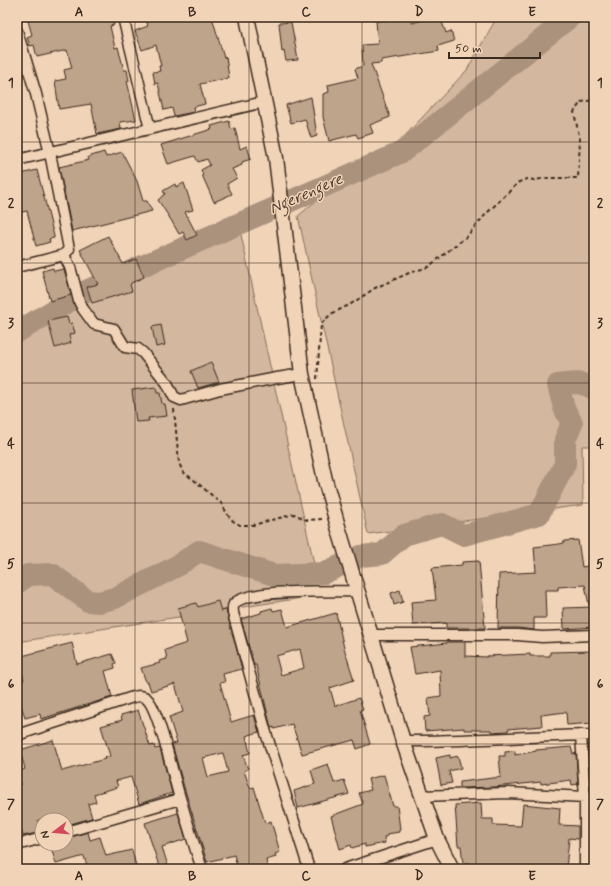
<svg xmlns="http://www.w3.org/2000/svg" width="611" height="886" font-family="Mynerve,sans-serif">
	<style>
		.green { fill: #d3b79e; stroke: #87705e }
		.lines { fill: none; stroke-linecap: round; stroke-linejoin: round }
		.river { stroke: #ab927d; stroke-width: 22 }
		.building { fill: #bfa48c; stroke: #3b2a1e; fill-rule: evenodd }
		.street-casing { stroke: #3b2a1e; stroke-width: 13 }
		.secondary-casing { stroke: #3b2a1e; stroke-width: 17 }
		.path { stroke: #3b2a1e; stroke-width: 2; stroke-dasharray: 4 3; stroke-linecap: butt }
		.street { stroke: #f1d3b7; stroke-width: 10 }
		.secondary { stroke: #f1d3b7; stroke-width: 14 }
		.grid { fill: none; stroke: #3b2a1e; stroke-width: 1; stroke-opacity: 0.55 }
		.labels { text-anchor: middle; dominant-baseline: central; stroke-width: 3; stroke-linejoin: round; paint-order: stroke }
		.water-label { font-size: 16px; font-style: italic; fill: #513f31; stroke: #f1d3b7 }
		.neatline { fill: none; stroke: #3b2a1e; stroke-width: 1.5 }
		.grid-label { font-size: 13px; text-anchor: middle; font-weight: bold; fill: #3b2a1e }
	</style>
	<rect width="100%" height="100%" fill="#f1d3b7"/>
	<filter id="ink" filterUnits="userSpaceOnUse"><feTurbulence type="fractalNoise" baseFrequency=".025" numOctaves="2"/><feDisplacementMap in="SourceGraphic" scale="8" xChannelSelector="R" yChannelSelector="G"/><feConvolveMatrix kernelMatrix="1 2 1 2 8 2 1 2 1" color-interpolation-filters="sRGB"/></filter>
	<g filter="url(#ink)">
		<path class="green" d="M497,17h97v429h-12l1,59 -215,29 -70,-318 24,-20 61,-37 84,-89z
			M239,226l82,369 -304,47v-317l36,-16 85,-32z"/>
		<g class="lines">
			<path class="river" d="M17,332l71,-42 314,-138 168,-135
				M17,583l11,-8 24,-1 36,27 11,1 16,-4 62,-32 22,-15 75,24 50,-2 37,-17 21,-2 22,-19 38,-11 22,11 75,-21 26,-50v-24l7,-17 -8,-15 -6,-23c14,-2 24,-4 36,4"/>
		</g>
		<path class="building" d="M27,17h85l2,8 -4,1 5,22 3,-1 6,23h3l2,11h-2l9,39 -16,2 1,7 -24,5 -6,-30 -32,5 -4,-28 11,-2 -2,-9 8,-2 -5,-18 -30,7 -3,-12 -4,1 -3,-9 5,-2z
			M145,17h67l12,41 2,-1 3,21 -29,6 5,20 -12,3 1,5 -20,4 -2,-8 -8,2 -6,-27 -3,1 -2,-12 7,-1 -1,-5h2l-5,-21 -14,5 -7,-19 13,-5z
			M404,17h7l1,6 23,-6h5l6,16 5,-2 3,10 -16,5 1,5 -58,9v3l-10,1 19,53 -20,8 3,8 -15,5 -2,-4 -27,7 -6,-24v-23l6,-2 -1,-7 30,-7 -3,-9 8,-3 -1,-21 16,-1 -2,-23 18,-1z
			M291,22l7,38 -12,1 -2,-10 -2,1 -3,-29z
			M311,97l6,39 -6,2 -6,-19 -14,4 -5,-18z
			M229,121l2,8 4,-1 5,21 7,-3 4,13 -9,3v3l-10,4 5,9 -10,6 5,10 -18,8 -12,-27h1l-2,-5 9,-5 -3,-6 -9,3 -3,-6 -27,8 -7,-19 51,-16 -1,-3z
			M104,152l2,5 16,-5 15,29 6,20h4l5,10 -80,20 -13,-64 30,-7 -1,-3z
			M37,170l17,66v2l-5,1 1,3 -14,4 -9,-35 -10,2v-38z
			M184,183l9,27 -8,2 12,23 -10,5 -4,-8 -4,2 -8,-14 -13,-20 7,-6 -2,-3 12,-7 1,3z
			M108,236l15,28 13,-5 8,18 -13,6v1l-1,1 2,6 -40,12 -5,-16 11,-3 -18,-34z
			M53,268l1,3 10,-2 7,26 -21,6 -8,-30z
			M67,317l2,7 3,-1 3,10 -6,2 2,8 -16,5 -7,-27z
			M161,325l4,20 -9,2 -4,-20z
			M211,362l8,20 -21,6 -7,-17z
			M156,387l1,6h3l2,11h3l2,12 -19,2 1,3 -13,1 -4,-32z
			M578,540l4,27 12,-2v40h-5l-4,-20 -27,2v3h-13l1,28h-12v12l-16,-2h-20l1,-54 37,-2 -2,-25 25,-3 5,-1v-2z
			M479,561l6,67h-39v-5l-33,2 -2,-23 25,-2 -4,-32 30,-3v-3z
			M400,590l3,12 -9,3 -3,-12z
			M218,601l3,10 5,-1 16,59 -19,5 2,8 -5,1 11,39 23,-7 5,17 -13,4 4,17 -7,2 5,14 -4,2 6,17 4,-1 11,36 6,-2 9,31 -5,2 1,3 -10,3 2,9h-30l-4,-14 -27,7 -23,-75 -12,-43 5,-1 -8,-26 14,-5 -8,-28 -24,7 -3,-9h-2l-5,-14 19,-5 -1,-2 8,-2 -2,-9 22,-7 -9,-35 18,-5 2,4zM223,753l5,19 -20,5 -5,-19z
			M594,607v20l-30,2 -1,-21z
			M272,608l1,3 9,-2 5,18 49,-14 8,35 10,32 -24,8 5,18 24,-8 4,11 -3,1 10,34 -13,5 -3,-9 -52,14 -10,-30 -18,5v-2l-3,1 -15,-63h-2l-13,-46 20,-6v-2zM300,649l4,19 -23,7 -5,-19z
			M447,642h18v14l22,1v-1l43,-2v2h20v-4l44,-1 -1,72 -26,2 -1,-13 -25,3 1,11 -34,3v2l-17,1v-2h-27v-2l-39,3 -1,-14 6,-1 -2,-18 13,-2 -1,-26 -25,4 -5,-27 37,-4z
			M72,643l5,21 35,-10 4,9 -2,1 1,4 -10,3 7,26 -71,22 -1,-5 -15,4 -8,-26v-10l7,-2 -6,-23z
			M138,710l12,36 4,-1 1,4 5,-1 12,45 -33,11 -8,-27 -15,4 2,6 -24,7 2,8 -8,2 4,14 -25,7 -1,-5h-28l3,12 -18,4 -6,-20v-31l4,-1 -4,-12 8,-3 -5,-19 33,-10 9,31 43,-12 -1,-1 6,-2 -9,-30 21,-6 -1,-5z
			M571,747l2,7 3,-1 2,31 -6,1 -1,-5 -30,4v-2l-47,5 -34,1v-6l41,-5 -2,-21h6v-4l10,-1v4l21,-4v-1z
			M594,751v30l-3,1 -2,-30z
			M450,755v3l8,-2 3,12 -12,3 3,12 -11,2 -5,-27z
			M328,764l6,19 10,-3 5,14 -51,14 -4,-17 21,-7 -4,-14z
			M384,775l9,31h4l3,23 -1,1v2l-12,2 1,2 -4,1 1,6 -20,4v-3l-13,4 -1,-3 -11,4 -9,-33 32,-12 -4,-11 12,-3 -3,-11z
			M481,803l1,16h11v6l28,1 2,-22 37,4 -1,17 19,1v13l-9,-1 -3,31h-48l-22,-2v2h-26v-6h-7l-2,-17h-3l-3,-41z
			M178,813l8,26 -24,8 7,22h-9l-15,-46z
			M592,827h2v34l-2,1z
			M88,832l2,8 10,-3 6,19 26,-6 4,16 -13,3h-35l-4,-13 -28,8 -6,-20h19l-1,-4 3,-1v-2z"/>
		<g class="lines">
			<defs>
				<path id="street" d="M123,17l27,112
					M17,31l19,63 14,59 19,96 -5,6 -47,12
					M17,160l247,-58
					M64,255l6,12 9,34 4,8 11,15 20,5 11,18 13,2 5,4 24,30 7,14 7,3 39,-11 57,-11 25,-4
					M370,635h147l25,2 52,-2
					M17,735l116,-38c5,-1 11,-2 14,2 12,10 27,81 33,99 7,24 14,47 22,71
					M581,735l4,62v72
					M403,741c64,0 127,-5 191,-6
					M421,796l87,-3 77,4
					M66,832l114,-33
					M17,845l25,-7
					M309,869l-43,-136 -33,-120c0,-3 -1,-6 1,-9 12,-16 102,-12 124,-13
					M345,869l92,-30"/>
				<path id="secondary" d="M247,17l29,141 26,216 23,106 14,50 64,211 34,98 15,30"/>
			</defs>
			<use href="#street" class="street-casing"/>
			<use href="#secondary" class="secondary-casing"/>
			<path class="path" d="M317,379l4,-55 10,-10 20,-10 24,-16 34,-15 19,-6 38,-30 21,-24 32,-31 8,-3 7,1 14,-2h30l2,-38 -6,-28 7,-10 13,-2
				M174,409l5,54 4,9 11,8 28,24 5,10 6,7 7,4h13l41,-11 13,6 15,-1"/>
			<use href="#street" class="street"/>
			<use href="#secondary" class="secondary"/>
		</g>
	</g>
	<path class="grid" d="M135,17v852M249,17v852M362,17v852M476,17v852M17,142h577M17,263h577M17,383h577M17,503h577M17,623h577M17,744h577"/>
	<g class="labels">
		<g class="water-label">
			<text transform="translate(306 194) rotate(-24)">Ngerengere</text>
		</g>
	</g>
	<rect width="611" height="886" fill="none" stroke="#f1d3b7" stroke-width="44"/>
	<g transform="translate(54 832) rotate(254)"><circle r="19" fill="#f1d3b7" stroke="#a88f7a"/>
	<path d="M0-3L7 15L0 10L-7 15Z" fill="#d1495b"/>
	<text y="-6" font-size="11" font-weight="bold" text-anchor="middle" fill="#3b2a1e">N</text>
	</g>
	<path d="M449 52v6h91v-6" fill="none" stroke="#3b2a1e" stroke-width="2"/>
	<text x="455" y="52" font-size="12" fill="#3b2a1e" stroke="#f1d3b7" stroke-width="3" paint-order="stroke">50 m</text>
	<rect x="22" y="22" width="567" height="842" class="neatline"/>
	<g class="grid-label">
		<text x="79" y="16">A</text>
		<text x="192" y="16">B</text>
		<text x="306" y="16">C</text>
		<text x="419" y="16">D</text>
		<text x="532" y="16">E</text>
		<text x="11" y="87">1</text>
		<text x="600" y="87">1</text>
		<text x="11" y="207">2</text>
		<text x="600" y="207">2</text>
		<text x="11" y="327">3</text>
		<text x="600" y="327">3</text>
		<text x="11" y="448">4</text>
		<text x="600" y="448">4</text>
		<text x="11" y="568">5</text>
		<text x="600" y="568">5</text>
		<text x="11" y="688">6</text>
		<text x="600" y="688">6</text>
		<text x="11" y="808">7</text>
		<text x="600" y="808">7</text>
		<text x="79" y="880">A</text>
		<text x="192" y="880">B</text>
		<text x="306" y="880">C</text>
		<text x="419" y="880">D</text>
		<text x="532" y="880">E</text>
	</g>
</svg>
